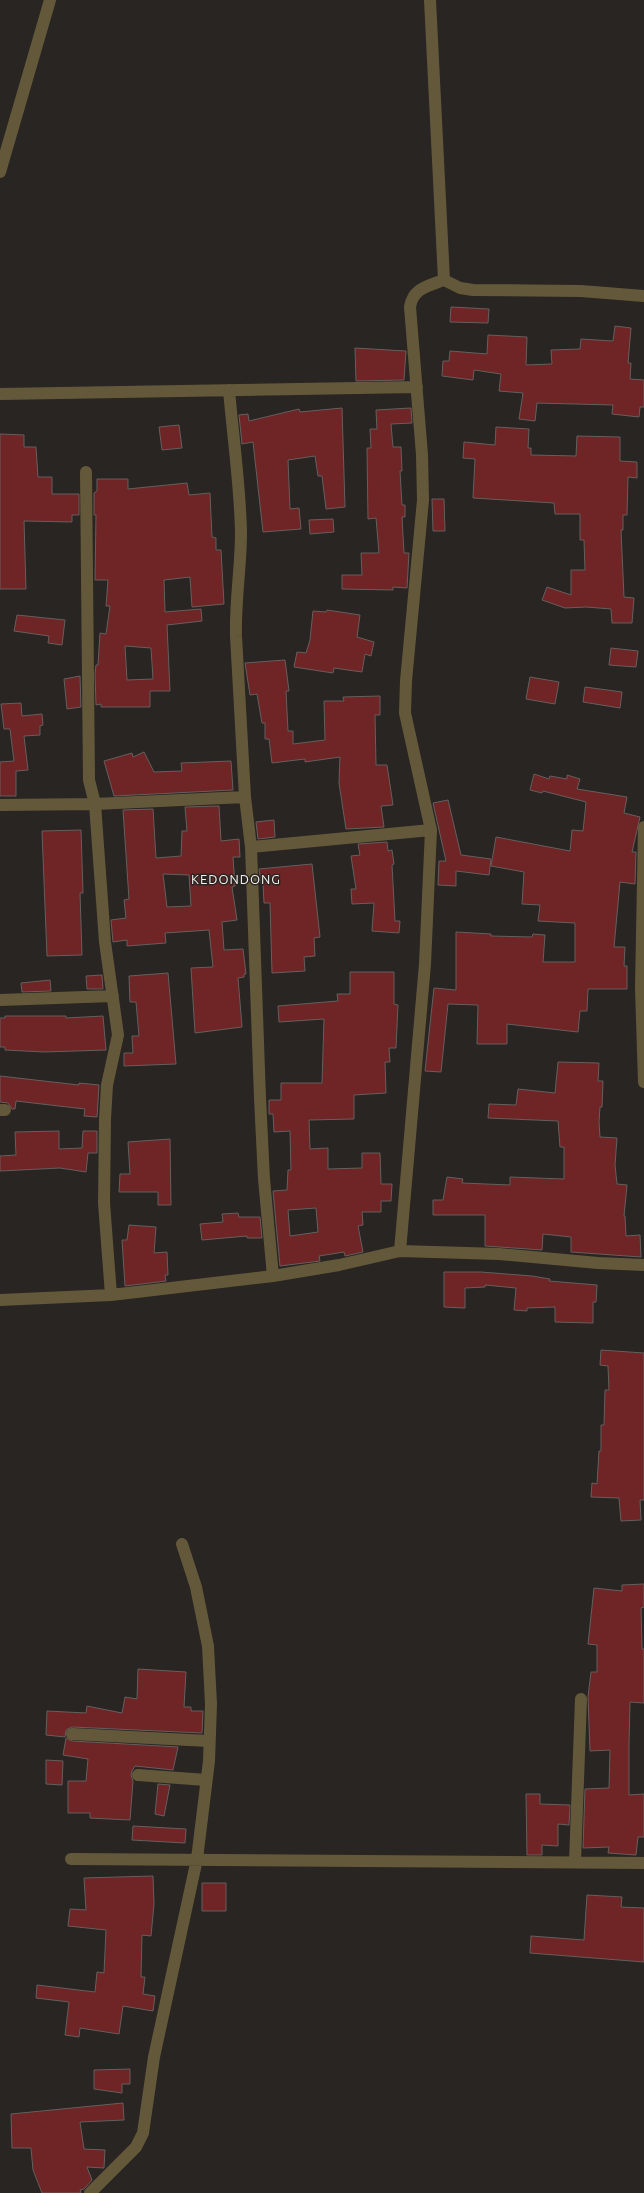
<svg xmlns="http://www.w3.org/2000/svg" width="644" height="2193" font-family="Ubuntu,sans-serif">
	<style>
		.building { fill: #6f2425; stroke: #655f5e; fill-rule: evenodd }
		.lines { fill: none; stroke-linecap: round; stroke-linejoin: round }
		.street { stroke: #63593a; stroke-width: 12 }
		.labels { text-anchor: middle; dominant-baseline: central; stroke-width: 3; stroke-linejoin: round; paint-order: stroke }
		.quarter-label { font-size: 13px; letter-spacing: 1px; fill: #f6f3f1; stroke: #292522 }
	</style>
	<rect width="100%" height="100%" fill="#292522"/>
	<path class="building" d="M451,307l38,2 -1,14 -38,-1z
		M615,326l16,2 -3,35h3l-1,16 14,1v27h-4l-1,10 -27,-3 1,-9 -76,-2 -2,18 -16,-2 4,-26 -24,-2 2,-17 -27,-4 -1,10 -31,-4 1,-15h6l1,-10 37,3 1,-19 39,2 -1,28 26,-1 -1,-14 29,-1 1,-10 32,2z
		M355,348l51,3 -2,29 -48,1z
		M342,408l3,99 -19,2 -4,-33h-4l-3,-20 -27,4 2,49 9,-1 2,21 -38,3 -10,-90 -11,2 -3,-29 9,-1 1,7 50,-12 1,3z
		M411,408l1,15 -21,1 2,23h8l1,24h-2l2,34h3v12h-3l2,36h5l-2,35 -14,-1v3l-51,-1v-14h20l-1,-22h18l-3,-35 -8,1 -1,-71h4l-1,-19h7l-1,-19z
		M179,425l3,23 -20,2 -3,-23z
		M496,427l33,2 -1,19h3v7l45,1 1,-20 43,1v24l17,1v16l-9,-1 -1,38h-4v15h-2l3,67 10,1 -2,25h-20l-1,-14 -25,-2 -21,1 -23,-8 5,-13 24,8v-25h14l-1,-30h-4v-26h-25l-1,-11 -81,-5 2,-39 -12,-1 1,-16 31,3z
		M0,434l24,1v12h12l2,30h14v17h27v21h-7v7l-48,-1 2,68h-26z
		M97,479h31v10l59,-6 2,12 21,-2 2,44 4,1v12h5l3,54 -32,3 -2,-30 -26,3 1,32 36,-3 1,12 -35,4 3,66h-20v16h-49v-3l-5,1 -1,-31 1,-9h2l2,-32 6,1 4,-28h-4l2,-26h-13l1,-65h-2v-22l3,-2zM125,646l26,2 2,31 -26,1z
		M432,499h12l1,32h-12z
		M333,519l1,13 -24,2 -1,-14z
		M327,610l33,5 -3,22 17,5 -3,14 -6,-2 -3,18 -28,-4 -1,5 -39,-6 3,-15 9,1 4,-13 3,-29 13,1z
		M17,615l48,5 -3,25 -14,-2 1,-7 -35,-5z
		M611,648l27,3 -2,16 -27,-2z
		M285,660l4,31h-3l2,40h5v13l32,-4 -1,-39h20l-1,-4 37,-1v19h-5l1,50h11l6,40 -12,1 3,21 -38,2 -7,-46 1,-26 -35,5v-3l-33,4 -3,-24h-4v-16h-3l-5,-29 -7,1 -5,-32z
		M80,676l1,31 -14,2 -3,-30z
		M530,677l29,5 -4,22 -29,-5z
		M585,687l37,5 -2,16 -37,-6z
		M21,703l1,13 20,-2 1,11 -3,1v9l-16,1 4,34 -12,1v25h-16v-34l14,-1 -4,-32h-6l-3,-25z
		M144,752l10,20 28,-1 -1,-8 50,-2 2,29 -119,6 -10,-35 28,-8 1,4z
		M534,774l15,5 1,-3 17,3v-4l13,4 -3,10 50,8 -3,16 16,4 -8,35h4l-1,32 -15,-2 -6,65h11l-1,19h3v23h-39l-1,22h-7l-2,21 -71,-8v20h-30l1,-39 -30,-1 -7,68 -16,-1 9,-83 22,2v-58l35,2v2l41,1 1,-3 12,1 -2,27h32v-39l-37,-2 2,-16 -18,-1 2,-32 -33,-6 5,-29 74,14 2,-21 11,1 3,-29 -43,-11 -1,2 -12,-3z
		M448,800l13,55 30,4 -2,16 -33,-4v15l-18,-1 1,-24h7l-13,-58z
		M219,806l2,35 18,-2 1,18h-7l2,29 -3,1 5,33 -15,2 2,28 19,-1 3,25h-2v3l-6,1 4,49 -47,6 -4,-65 22,-1 -4,-37 -44,3 1,10 -39,3v-6l-14,2 -2,-22 15,-2 -2,-18 5,-1 -6,-89 30,-1 3,49 25,-2 1,-25h5l-2,-24zM163,874l26,1 2,31 -24,1z
		M274,820l1,17 -17,2 -2,-17z
		M81,830l2,63h-3l2,62 -35,1 -5,-125z
		M387,842l1,9 4,-1 2,14 -2,1 3,56h5l-1,12 -27,-2 2,-28 -22,1 -1,-15h5l-5,-33 9,-1 -2,-11z
		M312,864l8,73 -6,1 1,18 -11,1 1,14 -33,2 -2,-70h-6l-1,-20h-2l-2,-14z
		M350,972h44v32l4,1 -2,43h-7l1,14h-5l1,31 -32,2v24l-45,1 1,29 18,-1v21l34,-1v-15h18l1,31h11l-1,17h-10v11h-19l1,13 -5,1 5,26 -18,4 -1,-4 -25,4 1,5 -40,5 -7,-75 14,-1 1,-20h3l-1,-39 -16,1 -1,-18h-4v-14h12v-17h41l2,-64 -45,3 -1,-16 60,-5 -1,-7h13zM316,1208l2,24 -28,4 -2,-26z
		M168,973l8,91 -52,2v-13h9l-1,-17h7l-3,-34h-6l-1,-26z
		M102,975l1,14h-16l-1,-13z
		M50,980l1,11 -29,1 -1,-9z
		M5,1016h61v2l37,-2 3,34 -62,2 -39,-2v-3h-5v-29h5z
		M558,1062l41,1 -1,18h5l-1,26h-2l-1,15 1,15 17,1 -2,27 2,19 10,1 -3,31h1l1,20 14,-1 1,22 -70,-5v-15l-28,-3 -1,16 -57,-4v-31h-52v-15h10l4,-23 16,2 -1,4 48,2v-8l54,2v-32h-4l-2,-26 -70,-3 1,-14 27,1 2,-16 37,4z
		M0,1076l79,9v-2l20,2 -2,32 -13,-1 1,-7 -69,-8 -1,8h-3l-4,-6 -8,-1z
		M59,1131v18l23,-1 1,-17h14v22h-9l-2,19 -26,-4 -60,3v-15l16,-1 -1,-23z
		M170,1139l1,66h-13v-13h-39l1,-18h10l-2,-32z
		M238,1213l1,4h21l2,21h-15v-2l-45,4 -2,-16 23,-2 -1,-8z
		M129,1225l27,2 -2,26 13,-1 1,23h-3l1,6 -41,5 -3,-46h5z
		M444,1272h37l51,4 18,3 -1,2 48,4 -1,17h-3v21l-38,-1v-15l-28,1v3l-13,-1 2,-22 -31,-3v2l-20,1v20l-21,-1z
		M601,1350l43,3v147h-4l1,20 -20,1 -2,-23 -28,-1 1,-14 5,1 2,-33h2v-26h3l1,-35h4l-1,-24 -8,-1z
		M644,1584v23l-3,1 1,41h2v54l-14,-1 -1,43v50l15,-1v43h-6l-2,18 -28,-2 1,-6 -26,1 2,-59 24,-1 1,-38 -20,1 -2,-54 3,-25h6v-27l-9,-1 6,-56 28,3v-6z
		M138,1669l48,3 -2,35h7v4h12l-1,22 -130,-6 -6,3 -1,7 -19,-2 1,-24 39,2 1,-7 35,7 3,-16 12,2z
		M66,1738l6,3 106,6 -5,23 -38,-4 -3,5 -1,4 2,6 -3,39 -40,-2v-5h-22v-32h18l2,-22 -25,-4z
		M46,1760l17,1 -1,24 -16,-1z
		M158,1784l12,1 -6,31 -9,-2z
		M526,1794h14v10l30,1 -1,20 -11,-1v22l-16,-1v10h-15z
		M133,1826l53,3 -1,14 -53,-3z
		M153,1876l1,28 -3,32 -9,-1 -1,42h4l-2,17 12,2 -2,15 -30,-5 -4,28 -39,-6 -1,9 -14,-2 4,-33 -33,-4 1,-13 58,7 2,-20 7,1 2,-43 -38,-4 2,-17 16,1 -2,-32z
		M202,1883h24v28h-24z
		M587,1895l35,2 -1,10 23,1v54l-114,-9 1,-17 53,4z
		M130,2069v15h-8v9l-28,-4v-19z
		M123,2103l1,17 -44,2 4,27 21,1 -1,18 -17,-1 5,13 -8,9 -4,1 1,3h-39l-9,-23 -2,-22h-19l-1,-34z"/>
	<g class="lines">
		<path class="street" d="M430,0l14,280 16,8 13,2 108,1 63,5
			M0,172l50,-172
			M229,390c4,47 11,95 12,142 0,35 -6,69 -5,104l9,161 6,50 9,251 4,81 9,97
			M0,394l417,-7
			M86,472l3,308 6,24 10,138 13,93 -11,50 -2,34 -1,84 7,92
			M0,805l95,-1 150,-7
			M644,827l-3,161 3,94
			M251,847l180,-17
			M0,1000l113,-4
			M0,1110h5
			M400,1251l25,-287 6,-134 -26,-117 1,-32 17,-181 -1,-45 -12,-148c3,-19 18,-21 34,-27
			M0,1300l111,-5 162,-19 66,-11 61,-14 99,3 99,9 46,2
			M72,1734l137,7
			M138,1775l68,5
			M71,1859l573,4
			M575,1862l6,-163
			M90,2193l46,-46 7,-14 11,-76 43,-198 12,-98 2,-57 -3,-58 -12,-59 -14,-43"/>
	</g>
	<g class="labels">
		<g class="quarter-label">
			<text x="236" y="879">KEDONDONG</text>
		</g>
	</g>
</svg>
